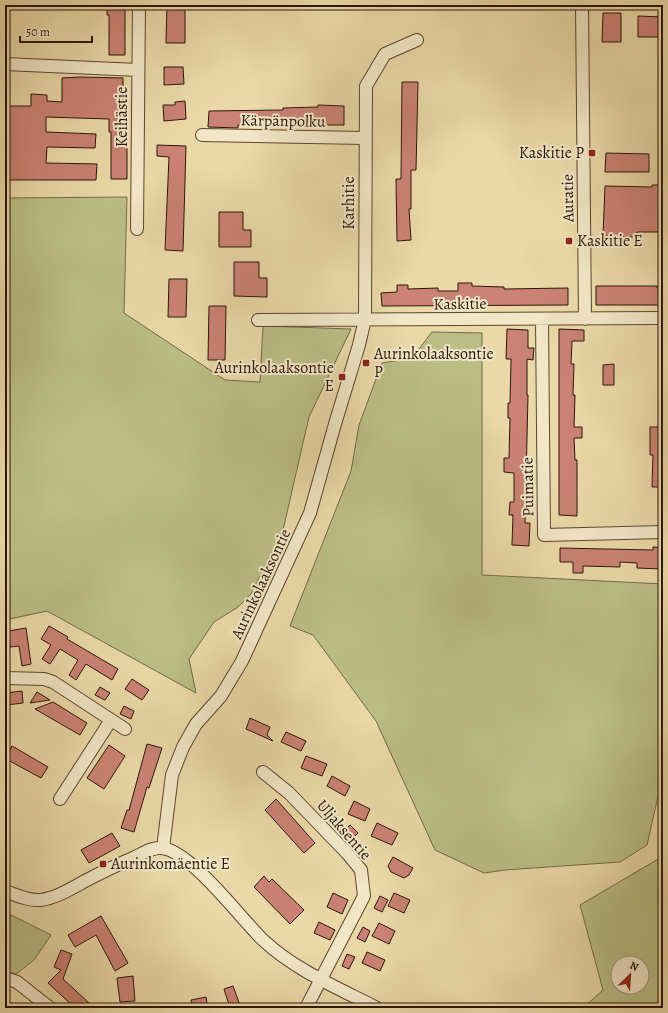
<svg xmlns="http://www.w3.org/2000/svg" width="668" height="1013" font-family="Alegreya,serif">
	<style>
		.green { fill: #babe85; stroke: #726a47; fill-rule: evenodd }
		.building { fill: #ca8274; stroke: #2b1609 }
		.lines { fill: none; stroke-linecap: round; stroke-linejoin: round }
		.minor-casing { stroke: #5b4630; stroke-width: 14 }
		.minor { stroke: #f1e6c6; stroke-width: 12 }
		.poi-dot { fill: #8f2418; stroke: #f1e6c6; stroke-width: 1.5 }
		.labels { text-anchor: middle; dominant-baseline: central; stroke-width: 4; stroke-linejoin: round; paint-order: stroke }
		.street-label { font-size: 16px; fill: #2b1609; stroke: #f1e6c6 }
		.poi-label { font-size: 16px; fill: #2b1609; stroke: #f1e6c6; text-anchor: start }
	</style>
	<rect width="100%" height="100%" fill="#ead8a7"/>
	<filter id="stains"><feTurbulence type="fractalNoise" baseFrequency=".005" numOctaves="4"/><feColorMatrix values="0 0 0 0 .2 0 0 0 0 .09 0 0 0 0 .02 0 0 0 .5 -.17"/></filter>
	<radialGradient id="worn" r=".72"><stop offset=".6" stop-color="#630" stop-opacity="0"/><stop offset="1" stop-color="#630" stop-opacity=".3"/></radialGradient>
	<path class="green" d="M127,197l-3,116 101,67 35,2 3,-56 88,3 -42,88 -26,113 -32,64 -13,13 -24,15 -25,37 7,34 -149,-82 -42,9v-422z
		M432,332l50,1v242l181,9v190l-16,71 -27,17 -115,8 -21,3 -49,-23 -59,-129 -63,-86 -23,-9 61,-155 8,-46 23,-62 30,-5z
		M660,858l3,4v146h-80l20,-18 -23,-85zM618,963h24v24h-24z
		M5,912l46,23 -17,25 -18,14 -11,-3z"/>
	<path class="building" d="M107,5h18v50h-16v-40h-2z
		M167,5h18v38h-19z
		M603,13h18v29h-19z
		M638,16l25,1v20h-25z
		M164,67h19l1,17 -20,1z
		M80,77l43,1v15h2v45h2v41h-16v-47h-2v-13l-63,-2v15l50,2 -1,14 -48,-1 -1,16 51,1 -1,16h-91v-74h26v-12l16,1v6l15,1v-24z
		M402,82h16l-2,88h-5v39h-2l2,31 -14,1 -1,-62h5z
		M185,101l1,18 -22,2 -1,-16h12v-3z
		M318,105l26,1v19h-106v3l-30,-1 1,-16 74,-1v-2l35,-1z
		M157,145l29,1 -3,105 -18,-1 4,-93 -12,-1z
		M606,153l43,1v18h-44z
		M652,185h11v47h-26v5l-34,-1 2,-50 47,1z
		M219,212h24v18h8v17h-32z
		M234,262h25v16h8v19l-33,-1z
		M169,279h18l-1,38h-18z
		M458,283h14v3l32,1v2l64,-1v17l-186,1 -1,-13 16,-1v-7h11v4l30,-1v3h20z
		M596,286h61v2h6v17h-67z
		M209,306h17l-1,54h-17z
		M507,329l21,1v18h6l-1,12 -6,-1v36h1l-3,128h5l-1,23 -17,-1 1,-30h-4l1,-13h4v-29l-10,-1v-14h5l1,-40h-2v-15h2l1,-44h-5z
		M559,329l25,1v11h-12l-1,23h3l-1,31h2l-1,32h8v11h-8l1,22h2v56l-18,-1z
		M614,364v21h-11v-20z
		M650,427h13v60h-11l1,-32h-3z
		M653,547l10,1v21l-26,-1v-5l-17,-1v5l-37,-1v7h-10v-11h-13v-14l93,2z
		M49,626l19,11 -1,2 51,30 -6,11 -26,-16 -10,16 -7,-5 9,-15 -18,-11 -10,15 -8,-5 9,-14 -10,-6z
		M26,628l5,36 -9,2 -3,-20 -9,1 -2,-16z
		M132,679l17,11 -7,10 -17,-11z
		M100,687l10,6 -5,7 -10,-5z
		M22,691l1,12 -17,2 -1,-12z
		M37,692l13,8 -20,3z
		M53,702l34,21 -7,12 -45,-26z
		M124,706l10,5 -3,8 -11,-5z
		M250,718l20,9 -3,8 6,6 -27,-12z
		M286,732l20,9 -5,10 -20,-9z
		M147,744l15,4 -13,40 -2,-1 -13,45 -13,-4 6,-18h2z
		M109,745l16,11 -21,33 -17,-11z
		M12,746l36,21 -7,11 -35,-19z
		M306,756l21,8 -5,12 -21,-8z
		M332,776l18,10 -5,10 -18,-10z
		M276,799l39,44 -11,10 -39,-43z
		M354,801l16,8 -5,12 -17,-7z
		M324,802l10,9 -5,7 -11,-10z
		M377,823l21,10 -6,12 -21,-9z
		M350,825l8,8 -7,7 -8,-8z
		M112,833l8,13 -31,17 -8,-13z
		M393,857l20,11 -4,7 -5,3 -13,-6 -3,-6z
		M264,876l5,6 3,-3 32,31 -14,14 -36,-37z
		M333,893l15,7 -6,14 -15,-7z
		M394,893l16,7 -6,13 -16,-7z
		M380,896l8,4 -6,12 -8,-4z
		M101,916l27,47 -13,8 -19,-36 -21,12 -7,-12z
		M319,922l16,8 -5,10 -16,-7z
		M379,923l16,8 -6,13 -17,-8z
		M363,927l7,4 -5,11 -8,-4z
		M61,950l11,4 -9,25 26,24 -5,5h-9l-27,-25 13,-13 -7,-3z
		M367,952l18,8 -5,11 -18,-8z
		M347,954l8,3 -6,12 -7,-3z
		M133,976l2,25 -15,1 -3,-24z
		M233,986l8,22h-11l-6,-19z
		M206,997l2,11h-15l-2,-8z"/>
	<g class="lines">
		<defs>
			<path id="minor" d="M582,5l3,314
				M5,64l133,6
				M202,135l162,3
				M137,229l2,-224
				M542,319l2,216 119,-3
				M258,320l405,-2
				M5,678l39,1 9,3 72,47
				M263,772l26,21 58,60 14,17 3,26 -58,112
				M60,799l51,-79
				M163,848l9,-73 11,-28 13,-23 25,-28 21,-35 68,-148 25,-89 24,-79 6,-26 1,-233 19,-32 32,-14
				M5,891c11,4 23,10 35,9 17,-2 32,-12 47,-20 15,-8 30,-15 46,-22 9,-4 19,-11 28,-10 28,1 81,72 102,92 32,30 75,48 114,68
				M5,978l12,4 33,26"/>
		</defs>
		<use href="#minor" class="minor-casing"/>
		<use href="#minor" class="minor"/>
	</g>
	<g class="poi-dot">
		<rect x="588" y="149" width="8" height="8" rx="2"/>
		<rect x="565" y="237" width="8" height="8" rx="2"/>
		<rect x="362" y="359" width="8" height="8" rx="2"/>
		<rect x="338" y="373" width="8" height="8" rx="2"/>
		<rect x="99" y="860" width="8" height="8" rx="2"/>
	</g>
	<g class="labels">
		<g class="street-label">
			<text transform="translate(122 117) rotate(-90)">Keihästie</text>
			<text transform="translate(283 121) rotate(1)">Kärpänpolku</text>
			<text transform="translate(568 198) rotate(-91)">Auratie</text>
			<text transform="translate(349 203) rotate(-90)">Karhitie</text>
			<text transform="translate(460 304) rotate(-1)">Kaskitie</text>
			<text transform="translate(528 487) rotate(-91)">Puimatie</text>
			<text transform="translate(261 584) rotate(-65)">Aurinkolaaksontie</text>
			<text transform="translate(344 830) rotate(49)">Uljaksentie</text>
		</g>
		<g class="poi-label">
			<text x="584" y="153" text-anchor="end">Kaskitie P</text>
			<text x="577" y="241">Kaskitie E</text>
			<text x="374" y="354">Aurinkolaaksontie<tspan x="374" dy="18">P</tspan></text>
			<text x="334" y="368" text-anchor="end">Aurinkolaaksontie<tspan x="334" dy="18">E</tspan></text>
			<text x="111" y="864">Aurinkomäentie E</text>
		</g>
	</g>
	<rect width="668" height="1013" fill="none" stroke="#ead8a7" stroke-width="20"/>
	<rect x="6" y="6" width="656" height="1001" fill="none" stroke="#2b1609" stroke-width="2"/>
	<rect x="10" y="10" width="648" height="993" fill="none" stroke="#2b1609"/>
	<g transform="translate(630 975) rotate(25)"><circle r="19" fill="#f1e6c6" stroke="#a2937a"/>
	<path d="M0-3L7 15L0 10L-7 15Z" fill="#8f2418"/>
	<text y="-6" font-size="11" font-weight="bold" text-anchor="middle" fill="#2b1609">N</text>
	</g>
	<path d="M20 36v6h72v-6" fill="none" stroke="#2b1609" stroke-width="2"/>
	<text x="26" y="36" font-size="12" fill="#2b1609" stroke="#f1e6c6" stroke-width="3" paint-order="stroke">50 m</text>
	<rect width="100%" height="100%" filter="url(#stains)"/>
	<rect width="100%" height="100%" fill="url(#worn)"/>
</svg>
